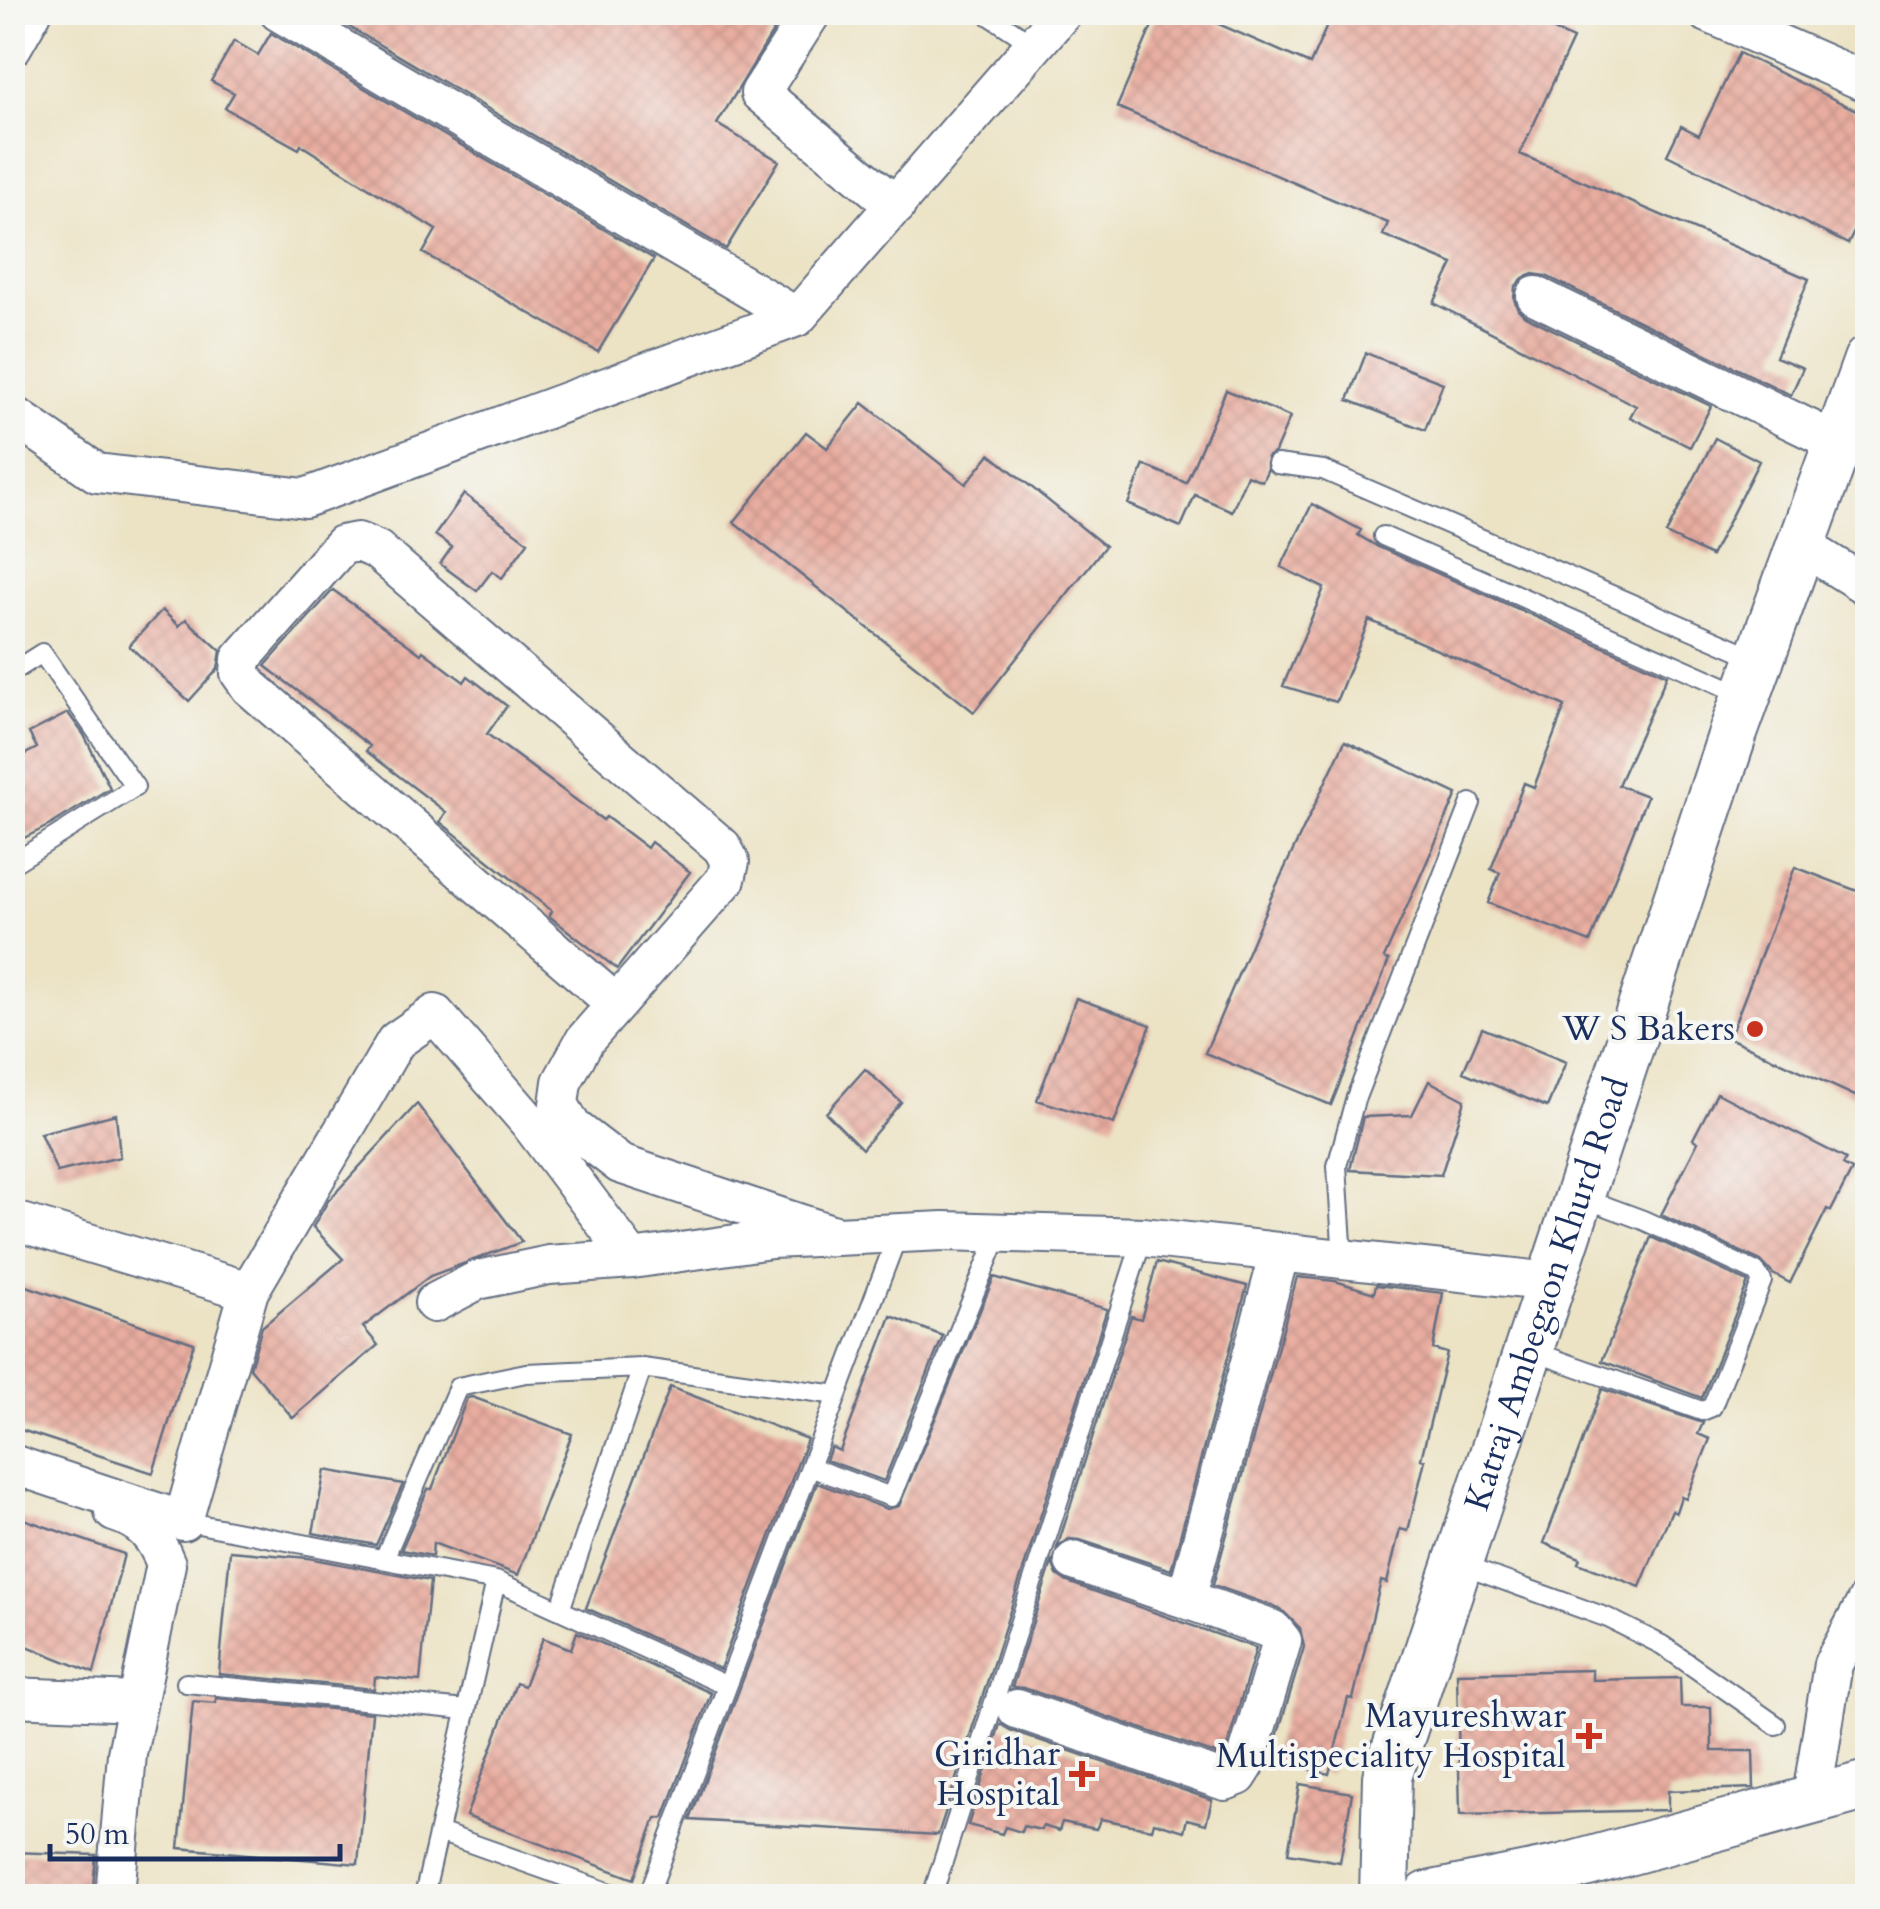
<svg xmlns="http://www.w3.org/2000/svg" width="1880" height="1909" font-family="Cardo,serif">
	<style>
		.building { fill: url(#building-cross-hatch) }
		.lines { fill: none; stroke-linecap: round; stroke-linejoin: round }
		.service-casing { stroke: #646e82; stroke-width: 22 }
		.minor-casing { stroke: #646e82; stroke-width: 42 }
		.tertiary-casing { stroke: #646e82; stroke-width: 52 }
		.service { stroke: #fff; stroke-width: 18 }
		.minor { stroke: #fff; stroke-width: 38 }
		.tertiary { stroke: #fff; stroke-width: 48 }
		.poi-dot { fill: #c8321e; stroke: #f6f6f2; stroke-width: 4 }
		.labels { text-anchor: middle; dominant-baseline: central; stroke-width: 8; stroke-linejoin: round; paint-order: stroke }
		.poi-label { font-size: 35px; fill: #1b2f5e; stroke: #f6f6f2; text-anchor: end }
		.street-label { font-size: 35px; fill: #1b2f5e; stroke: #f6f6f2 }
	</style>
	<defs>
		<pattern id="building-cross-hatch" width="8" height="8" patternUnits="userSpaceOnUse" patternTransform="scale(2.5)"><rect width="8" height="8" fill="#e9ada0"/><path d="M0 0l8 8M0 8l8-8" fill="none" stroke="#c7958c"/></pattern>
	</defs>
	<rect width="100%" height="100%" fill="#f6f6f2"/>
	<filter id="ink" filterUnits="userSpaceOnUse"><feTurbulence type="fractalNoise" baseFrequency=".01" numOctaves="2"/><feDisplacementMap in="SourceGraphic" scale="20" xChannelSelector="R" yChannelSelector="G"/><feConvolveMatrix kernelMatrix="1 2 1 2 8 2 1 2 1" color-interpolation-filters="sRGB"/></filter>
	<filter id="wash" filterUnits="userSpaceOnUse"><feTurbulence type="fractalNoise" baseFrequency=".0048" numOctaves="4" result="noise"/><feDisplacementMap in="SourceGraphic" scale="40" xChannelSelector="R" yChannelSelector="G"/><feGaussianBlur stdDeviation="2.25" result="paint"/><feColorMatrix in="noise" values="0 0 0 0 0 0 0 0 0 0 0 0 0 0 0 0 0 1.4 0 .05"/><feComposite in="paint" operator="in"/></filter>
	<g filter="url(#wash)">
		<rect width="100%" height="100%" fill="#ece3c5"/>
		<g id="blocks">
			<path class="building" d="M324,12h461l-68,112 62,37 -53,88z
				M1158,12h33l119,52 23,-52h184l56,27 -53,115 289,125 -33,78 27,11 -12,27 -245,-119 -13,-2 -10,4 -8,9 -1,12 4,10 7,7 186,90 -21,41 -60,-30 6,-11 -202,-103 19,-39 -70,-29 5,-12 -271,-116z
				M271,33l383,226 -56,93 -175,-99 13,-23 -135,-85 -2,4 -74,-41 9,-15 -23,-12 23,-40 24,14z
				M1739,53l129,63v88l-20,40 -181,-89 14,-29 18,9z
				M1366,353l77,30 -18,47 -77,-30z
				M1226,390l64,27 -15,35 -8,5v14l-5,10 -15,-6 -15,36 -37,-16 -14,32 -53,-23 16,-39 42,18z
				M863,403l103,81 24,-30 115,92 -131,166 -240,-190 72,-90 21,16z
				M1715,438l44,23 -48,95 -45,-22z
				M464,494l64,48 -26,36 -10,-7 -15,20 -37,-27 12,-17 -17,-12z
				M1312,504l49,26 -3,5 20,12 289,128 -49,110 29,11 -57,146 -102,-39 12,-30 -9,-4 33,-86 10,4 31,-81 -196,-86 -33,82 -53,-16 41,-98 -43,-21z
				M333,590l88,64 2,-3 41,31 4,-6 39,30 -20,28 116,86 3,-3 41,31 4,-6 39,30 -73,97 -68,-53 3,-5 -112,-89 6,-10 -80,-61 4,-5 -105,-80z
				M162,610l17,16 7,-7 35,32 -3,18 -29,32 -60,-55z
				M68,713l16,22 26,53 -58,36 -40,20v-83l25,-13 -8,-15z
				M1345,741l112,53 -73,164 5,2 -58,145 -126,-52 67,-158z
				M1795,867l73,28v207l-139,-64z
				M1076,998l75,27 -37,99 -77,-24z
				M1482,1028l84,34 -19,45 -84,-35z
				M865,1069l36,33 -39,47 -36,-36z
				M1429,1081l36,19 -24,75 -91,-5 13,-53 49,-2z
				M1717,1093l129,66 -3,6 9,5 -21,41 -4,-2 -37,74 -17,-9 -12,-13 -100,-46 37,-73 -5,-3z
				M417,1104l105,138 -92,34 -67,51 15,18 -85,73 -43,-50 12,-41 81,-68 -30,-32 15,-26z
				M116,1114l4,43 -63,15 -17,-39z
				M1651,1237l97,45 -46,116 -100,-37z
				M1157,1262l90,24 -76,284 -91,-30 -11,-1 -12,9 74,-232 10,3z
				M994,1277l113,32 -169,526 -248,-15 127,-337 70,26 12,-3z
				M1297,1277l38,4 39,12 2,-8 67,8 -10,56 14,4 -26,106 4,1 -17,71 -8,-2 -13,54 -6,-2 -28,118 -5,-1 -19,76 -59,-14 34,-113 -4,-19 -19,-19 -68,-24z
				M12,1281l182,62 -41,130 -141,-46z
				M891,1316l52,20 -59,145 -58,-21 5,-13 9,4z
				M670,1387l137,52 -87,230 -134,-61z
				M1602,1389l101,34 -5,11 12,5 -24,60 -5,-2 -5,15 -4,-2 -32,77 -62,-24 2,-5 -36,-15z
				M472,1397l100,37 -54,141 -85,-32 -1,13 -31,-6 27,-61h4l35,-91z
				M325,1470l78,14 -27,61 -63,-12z
				M12,1515l112,39 -30,119 -82,-33z
				M230,1551l78,7 122,23 -10,100 -45,-4 -1,12 -155,-15z
				M1052,1562l5,13 10,7 189,66 -32,109 -200,-69 -12,-1z
				M577,1632l134,61 -47,125h-8l-22,61 -168,-63 50,-133 8,3 19,-48 28,11z
				M1592,1670v10l88,-2 1,29h30l1,44h41l1,37 -86,3v19l-208,5 -3,-142z
				M216,1698l156,15 -14,151 -179,-16 14,-147 23,2z
				M1000,1724l10,6 202,70 -6,24 -19,-5 -3,12 -30,-9 -2,7 -51,-10 -5,10 -34,-7 -3,9 -16,-5 -2,4 -18,-4 -2,6 -16,-5 -3,7 -34,-9z
				M1300,1784l52,9 -12,69 -52,-9z
				M12,1852l84,3 -4,41h-80z"/>
		</g>
	</g>
	<g filter="url(#ink)">
		<use href="#blocks" fill-opacity="0" stroke="#646e82" stroke-width="2.5"/>
		<g class="lines">
			<defs>
				<path id="service" d="M984,12l52,34
					M1277,464l46,6 436,189
					M1383,536l363,160
					M12,672l30,-19 93,134 -123,77
					M1343,1259l-6,-93 18,-66 116,-297
					M1532,1351l170,60 10,-4 50,-126 -6,-9 -113,-52 -62,-23
					M810,1467l81,30 108,-264
					M183,1521l313,60 -72,315
					M384,1559l74,-172 68,-14 116,-5 195,27
					M1458,1564l150,54 54,27 114,80
					M496,1581l231,105
					M560,1610l82,-242
					M186,1683l280,27
					M439,1832l180,64
					M648,1896l250,-662
					M932,1896l211,-659"/>
				<path id="minor" d="M279,12l518,305
					M812,12l-52,81 136,113
					M1706,12l162,71
					M12,47l20,-35
					M1536,296l302,147
					M12,414l85,59 208,25 492,-181 266,-305
					M1801,545l67,42
					M615,1003l-365,-316 -10,-14 1,-14 101,-114 16,-3 19,8 345,297 8,15 -4,17 -141,161 -23,42 -3,22 13,23 48,37 217,72
					M12,1220l237,71 -66,230 -171,-57
					M249,1291l147,-250 39,-27 94,108 103,137
					M434,1303l44,-23 71,-15 83,-6 139,-20 173,-8 199,6 408,45
					M114,1512c29,9 41,24 52,52l-39,190 -12,142
					M1074,1561l112,38 94,-347
					M12,1697l124,5
					M1017,1709l208,72 13,-5 7,-11 37,-124 -9,-11 -87,-31
					M1811,1802l22,-138 35,-65"/>
				<g id="tertiary">
					<path id="s1" d="M1384,1896l3,-119 346,-1044 135,-373"/>
					<path d="M1428,1896l134,-27 306,-84"/>
				</g>
			</defs>
			<use href="#service" class="service-casing"/>
			<use href="#minor" class="minor-casing"/>
			<use href="#tertiary" class="tertiary-casing"/>
			<use href="#service" class="service"/>
			<use href="#minor" class="minor"/>
			<use href="#tertiary" class="tertiary"/>
		</g>
	</g>
	<g class="poi-dot">
		<circle cx="1755" cy="1029" r="10"/>
		<path d="M1584 1721h10v10h10v10h-10v10h-10v-10h-10v-10h10z"/>
		<path d="M1077 1759h10v10h10v10h-10v10h-10v-10h-10v-10h10z"/>
	</g>
	<g class="labels">
		<g class="poi-label">
			<text x="1735" y="1029">W S Bakers</text>
			<text x="1566" y="1716">Mayureshwar<tspan x="1566" dy="40">Multispeciality Hospital</tspan></text>
			<text x="1060" y="1754">Giridhar<tspan x="1060" dy="40">Hospital</tspan></text>
		</g>
		<g class="street-label">
			<text stroke="none"><textPath href="#s1" startOffset="628">Katraj Ambegaon Khurd Road</textPath></text>
		</g>
	</g>
	<rect width="1880" height="1909" fill="none" stroke="#f6f6f2" stroke-width="50"/>
	<path d="M50 1844v15h290v-15" fill="none" stroke="#1b2f5e" stroke-width="5"/>
	<text x="65" y="1844" font-size="30" fill="#1b2f5e" stroke="#f6f6f2" stroke-width="8" paint-order="stroke">50 m</text>
</svg>
